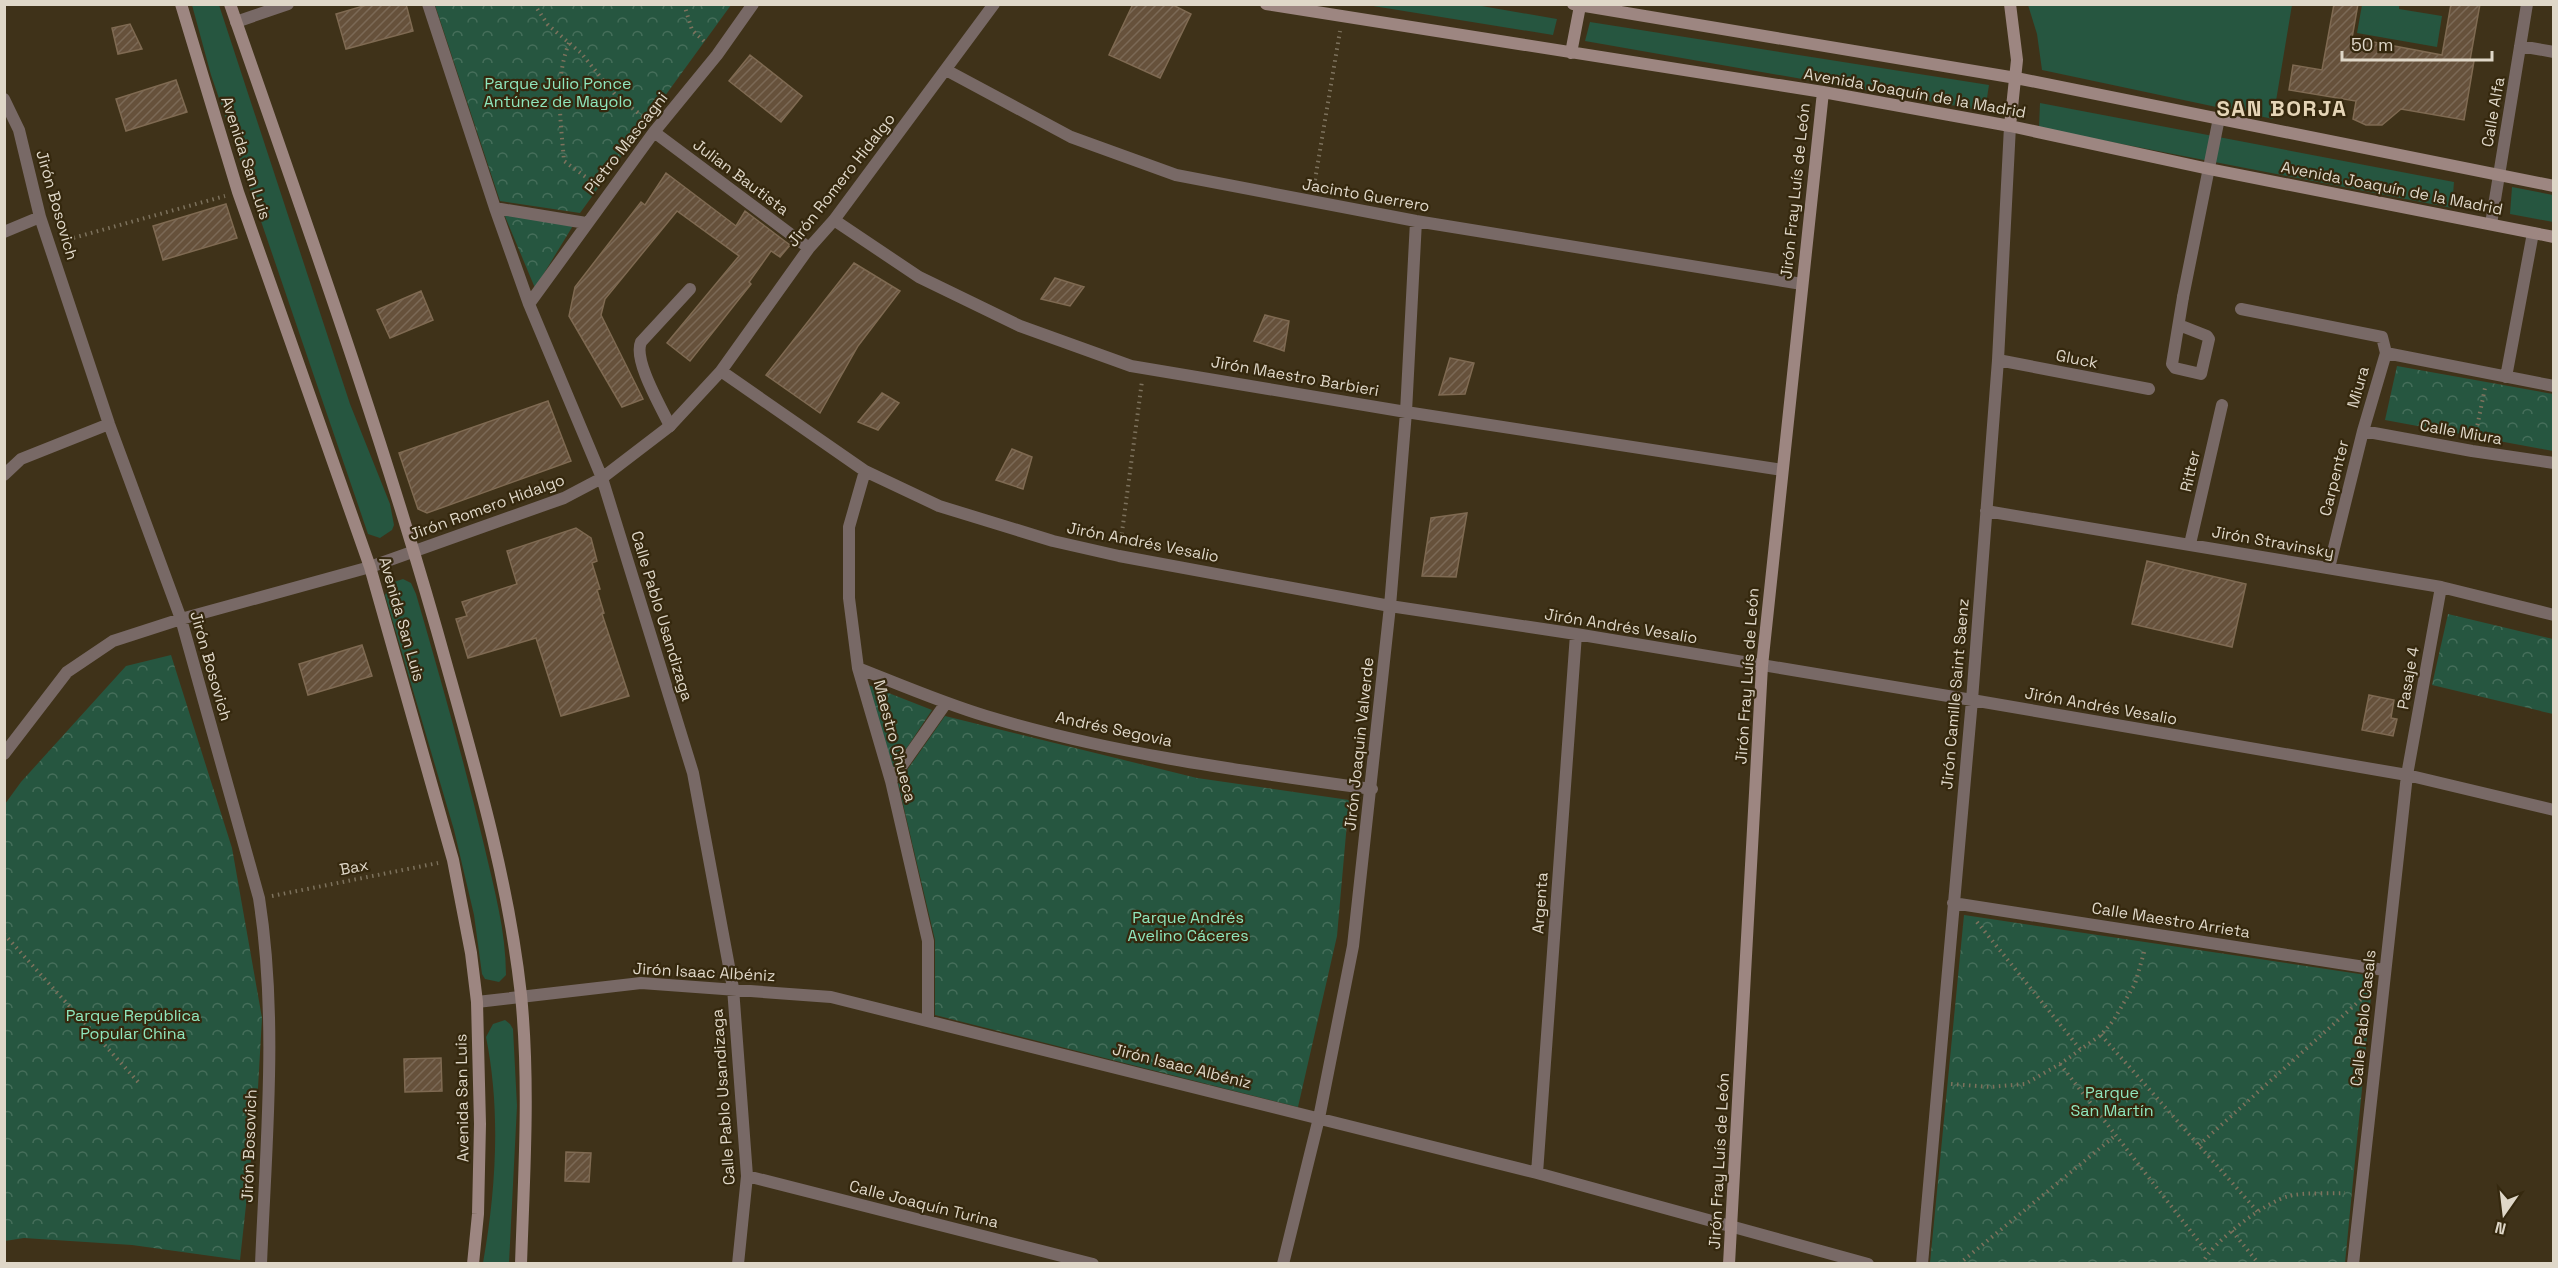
<svg xmlns="http://www.w3.org/2000/svg" width="2558" height="1268" font-family="'Space Grotesk',sans-serif">
	<style>
		.grass { fill: #265640 }
		.park { fill: url(#park-crowns) }
		.building { fill: url(#building-hatch); stroke: #7f6a52; stroke-width: 1.5 }
		.lines { fill: none; stroke-linecap: round; stroke-linejoin: round }
		.path { stroke: #7d725d; stroke-width: 4; stroke-dasharray: 1.5 4.5; stroke-linecap: butt }
		.lane { stroke: #786966; stroke-width: 12 }
		.street { stroke: #786966; stroke-width: 12 }
		.secondary { stroke: #9d8681; stroke-width: 12 }
		.labels { text-anchor: middle; dominant-baseline: central; stroke-width: 4.5; stroke-linejoin: round; paint-order: stroke }
		.park-label { font-size: 16px; fill: #8fe6bd; stroke: #35280e }
		.street-label { font-size: 16px; fill: #dfd7c8; stroke: #35280e }
		.district-label { font-size: 22px; font-weight: bold; letter-spacing: 1.5px; fill: #e5d5b7; stroke: #35280e }
	</style>
	<defs>
		<pattern id="park-crowns" width="20" height="18" patternUnits="userSpaceOnUse" patternTransform="scale(1.5)"><rect width="20" height="18" fill="#265640"/><path d="M2 6a3 3 0 1 1 6 0M12 15a3 3 0 1 1 6 0" fill="none" stroke="#456e5a"/></pattern>
		<pattern id="building-hatch" width="6" height="6" patternUnits="userSpaceOnUse" patternTransform="scale(1.5)"><rect width="6" height="6" fill="#66513b"/><path d="M-1 1l2-2M0 6l6-6M5 7l2-2" fill="none" stroke="#7b6956"/></pattern>
	</defs>
	<rect width="100%" height="100%" fill="#3f3219"/>
	<path class="grass" d="M192,5h27l131,399 40,100 4,21 -2,5 -12,8 -12,-4 -157,-459z
		M1367,5h109l81,14 -4,16z
		M2028,5h264l-19,114 -231,-49 -5,-36z
		M2362,5h37v4l43,7 -5,31 -80,-14z
		M1590,22l399,63 -4,26 -400,-70z
		M2040,103l414,79 -2,26 -413,-80z
		M2512,187l41,8v27l-43,-8z
		M403,579l8,4 5,11c24,83 48,167 68,251 10,43 22,86 22,130l-7,7 -14,-3 -3,-5 -8,-59 -20,-85 -69,-235 6,-12z
		M505,1020l5,4 3,5 4,77 -8,157h-26c13,-73 18,-152 3,-226l7,-13z"/>
	<path class="park" d="M435,5v-1l296,1 -151,208 -80,-12z
		M504,214l70,10 -39,64z
		M2397,366l156,28v57l-168,-31z
		M2448,614l105,25v75l-121,-29z
		M171,655l61,193 30,170 -5,87 -17,155 -108,-15 -108,-7 -19,3v-437l16,-22 105,-116z
		M863,683l69,27 -40,60z
		M945,716l252,62 152,22 -12,136 -39,171 -363,-92v-75l-37,-157z
		M1964,915l409,61 -28,287h-415z"/>
	<path class="building" d="M370,4h36l7,27 -67,18 -10,-35z
		M1133,4h38l20,10 -31,64 -51,-23z
		M2334,4h24l-6,34 90,17 9,-51h29l-10,56 4,1 -10,59 -63,-11 -19,16h-16l-13,-6 3,-18 -67,-11 4,-25 29,5z
		M130,24l12,25 -24,5 -6,-26z
		M750,55l52,41 -21,26 -52,-41z
		M176,80l11,32 -61,19 -10,-32z
		M666,173l70,53 9,-15 45,34 -10,12 -9,-6 -22,31 2,2 -61,77 -23,-18 72,-87 -62,-45 -72,88 -4,16 42,84 -21,8 -53,-91 6,-29 66,-85 4,3z
		M226,204l11,34 -74,22 -10,-34z
		M854,263l46,28 -42,55 -38,67 -54,-38z
		M1055,278l29,9 -14,19 -29,-7z
		M421,291l12,29 -43,18 -13,-28z
		M1265,315l24,6 -5,30 -30,-10z
		M1450,358l24,5 -9,31 -26,1z
		M882,393l17,10 -21,27 -20,-8z
		M548,401l23,60 -144,52 -9,-4 -19,-56z
		M1012,449l20,8 -9,32 -27,-9z
		M1467,513l-11,64 -34,-1 9,-58z
		M576,528l15,10 6,23 -5,2 8,26 -3,1 7,23 -2,1 27,82 -68,20 -25,-78 -68,20 -12,-39 11,-3 -5,-14 55,-18 -10,-33z
		M2147,561l99,23 -14,63 -100,-23z
		M362,645l10,31 -64,19 -9,-31z
		M2369,695l25,5 -3,18 6,1 -4,17 -31,-6z
		M441,1058l1,33 -37,1 -1,-33z
		M566,1152l25,1 -2,29 -24,-1z"/>
	<g class="lines">
		<path class="path" d="M534,4l14,21 33,28 36,44 31,23
			M684,4l8,26 15,14
			M569,43c-15,38 -8,79 -5,118l34,25
			M1314,186l26,-155
			M62,241l163,-45
			M2475,437l10,-49
			M1121,540l21,-159
			M272,896l166,-33
			M1977,922l103,127
			M4,934l136,150
			M2101,1035l157,177
			M2060,1064l147,188
			M1951,1084l39,3 35,-3 35,-20 41,-29 12,-14 22,-37 10,-35
			M2199,1145l168,-151
			M2232,1231l27,33
			M1959,1264l157,-129
			M2202,1264c10,-22 63,-62 87,-68 17,-4 38,-2 56,-3"/>
		<path class="lane" d="M2179,325l28,11 2,3 -8,35 -26,-6 -3,-4 11,-67
			M670,426c-9,-19 -37,-66 -29,-84l49,-53"/>
		<path class="street" d="M428,4l67,204 34,96 73,174 91,295 40,215 14,188 -9,88
			M236,22l52,-18
			M2520,46l34,6
			M946,70l125,67 105,38 240,46 386,63
			M4,99l15,31 21,87 69,207 72,195 78,279c19,121 7,244 2,366
			M654,132l155,116
			M495,208l91,15
			M834,220l85,57 101,49 111,40 275,46 376,58
			M2491,224l36,-220
			M4,232l36,-15
			M2183,297l36,-179
			M529,304l125,-172 63,-77 36,-51
			M2241,309l141,28 4,16 -23,78 -34,137
			M2386,353l168,33
			M1998,360l151,29
			M721,371l144,100 74,35 114,35 66,15 271,50 186,28 396,66 435,75 147,35
			M2506,377l27,-144
			M2363,431l109,20 82,12
			M865,471l-16,56v71l9,70 33,113 37,160v78
			M4,475l17,-16 88,-35
			M1986,511l455,76 113,28
			M2190,544l32,-139
			M858,668c43,17 85,35 128,48 126,38 256,55 386,73
			M4,754l63,-82 46,-31 68,-22 189,-52 194,-69 38,-20 68,-52 51,-55 88,-123 25,-28 160,-216
			M891,781l55,-78
			M1953,903l431,67
			M477,1002l164,-19 190,14 706,176 331,91
			M1537,1173l39,-539
			M747,1176l346,88
			M1283,1264l36,-146 34,-172 37,-340 16,-194 10,-191
			M1922,1264l50,-564 26,-340 12,-234
			M2353,1264l54,-489 34,-188"/>
		<path class="secondary" d="M181,4l57,188 132,375 83,293 18,93 6,49 3,122 -2,90 -5,50
			M230,4c77,221 156,441 218,666 30,107 61,215 73,325 9,90 3,179 0,269
			M1266,4l557,88 187,34 199,43 345,68
			M1573,4l443,74 538,108
			M2010,4l7,56 -7,66
			M1571,53l9,-47
			M1729,1264l33,-598 61,-574"/>
	</g>
	<g class="labels">
		<g class="park-label">
			<text x="558" y="83">Parque Julio Ponce<tspan x="558" dy="18">Antúnez de Mayolo</tspan></text>
			<text x="1188" y="917">Parque Andrés<tspan x="1188" dy="18">Avelino Cáceres</tspan></text>
			<text x="133" y="1015">Parque República<tspan x="133" dy="18">Popular China</tspan></text>
			<text x="2112" y="1092">Parque<tspan x="2112" dy="18">San Martín</tspan></text>
		</g>
		<g class="street-label">
			<text transform="translate(1915 93) rotate(10)">Avenida Joaquín de la Madrid</text>
			<text transform="translate(2493 112) rotate(-80)">Calle Alfa</text>
			<text transform="translate(626 143) rotate(-52)">Pietro Mascagni</text>
			<text transform="translate(246 158) rotate(72)">Avenida San Luis</text>
			<text transform="translate(741 177) rotate(37)">Julian Bautista</text>
			<text transform="translate(841 180) rotate(-52)">Jirón Romero Hidalgo</text>
			<text transform="translate(2392 188) rotate(11)">Avenida Joaquín de la Madrid</text>
			<text transform="translate(1795 191) rotate(-84)">Jirón Fray Luís de León</text>
			<text transform="translate(1366 195) rotate(10)">Jacinto Guerrero</text>
			<text transform="translate(57 205) rotate(74)">Jirón Bosovich</text>
			<text transform="translate(2077 359) rotate(11)">Gluck</text>
			<text transform="translate(1295 376) rotate(10)">Jirón Maestro Barbieri</text>
			<text transform="translate(2358 387) rotate(-74)">Miura</text>
			<text transform="translate(2461 432) rotate(10)">Calle Miura</text>
			<text transform="translate(2190 471) rotate(-77)">Ritter</text>
			<text transform="translate(2334 478) rotate(-76)">Carpenter</text>
			<text transform="translate(487 507) rotate(-20)">Jirón Romero Hidalgo</text>
			<text transform="translate(1143 542) rotate(11)">Jirón Andrés Vesalio</text>
			<text transform="translate(2273 542) rotate(10)">Jirón Stravinsky</text>
			<text transform="translate(662 616) rotate(73)">Calle Pablo Usandizaga</text>
			<text transform="translate(402 619) rotate(74)">Avenida San Luis</text>
			<text transform="translate(1621 626) rotate(9)">Jirón Andrés Vesalio</text>
			<text transform="translate(211 666) rotate(74)">Jirón Bosovich</text>
			<text transform="translate(1747 676) rotate(-86)">Jirón Fray Luís de León</text>
			<text transform="translate(2408 678) rotate(-80)">Pasaje 4</text>
			<text transform="translate(1955 694) rotate(-85)">Jirón Camille Saint Saenz</text>
			<text transform="translate(2101 706) rotate(10)">Jirón Andrés Vesalio</text>
			<text transform="translate(1114 729) rotate(12)">Andrés Segovia</text>
			<text transform="translate(895 741) rotate(75)">Maestro Chueca</text>
			<text transform="translate(1359 744) rotate(-84)">Jirón Joaquin Valverde</text>
			<text transform="translate(354 867) rotate(-11)">Bax</text>
			<text transform="translate(1540 903) rotate(-86)">Argenta</text>
			<text transform="translate(2171 920) rotate(9)">Calle Maestro Arrieta</text>
			<text transform="translate(704 972) rotate(3)">Jirón Isaac Albéniz</text>
			<text transform="translate(2363 1018) rotate(-84)">Calle Pablo Casals</text>
			<text transform="translate(1182 1066) rotate(14)">Jirón Isaac Albéniz</text>
			<text transform="translate(723 1097) rotate(-94)">Calle Pablo Usandizaga</text>
			<text transform="translate(462 1098) rotate(-91)">Avenida San Luis</text>
			<text transform="translate(249 1146) rotate(-88)">Jirón Bosovich</text>
			<text transform="translate(1719 1161) rotate(-87)">Jirón Fray Luís de León</text>
			<text transform="translate(924 1204) rotate(14)">Calle Joaquín Turina</text>
		</g>
		<g class="district-label">
			<text x="2282" y="108">SAN BORJA</text>
		</g>
	</g>
	<rect width="2558" height="1268" fill="none" stroke="#dfd7c8" stroke-width="12"/>
	<g transform="translate(2504 1214) rotate(194)" stroke="#35280e" stroke-width="4.5" paint-order="stroke">
	<path d="M0-4.5L10 22L0 15L-10 22Z" fill="#dfd7c8"/>
	<text y="-9" font-size="16" font-weight="bold" text-anchor="middle" fill="#dfd7c8">N</text>
	</g>
	<path d="M2342 51v9h150v-9" fill="none" stroke="#dfd7c8" stroke-width="3"/>
	<text x="2351" y="51" font-size="18" fill="#dfd7c8" stroke="#35280e" stroke-width="4.5" paint-order="stroke">50 m</text>
</svg>
